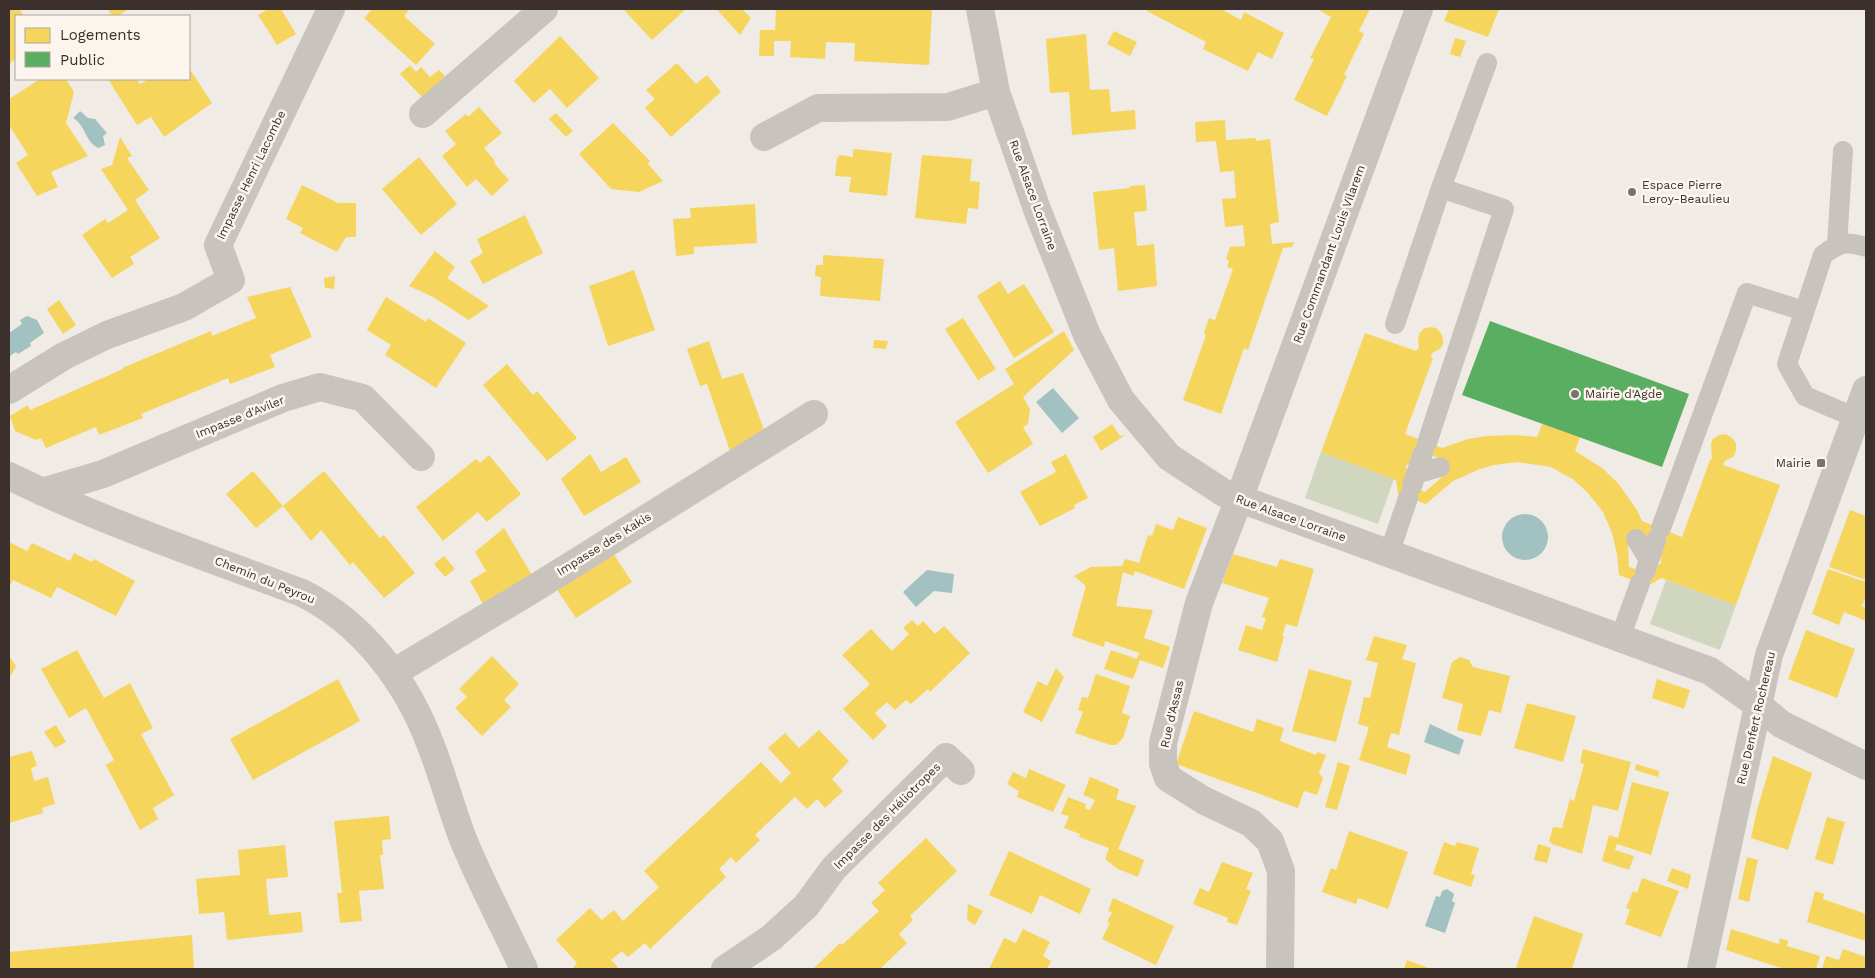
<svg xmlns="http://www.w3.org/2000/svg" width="1875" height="978" font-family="'Work Sans',sans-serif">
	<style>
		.green { fill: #d1d6bf }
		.water { fill: #a1c2c1 }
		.homes { fill: #f6d55c; fill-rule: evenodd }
		.public { fill: #5aae61 }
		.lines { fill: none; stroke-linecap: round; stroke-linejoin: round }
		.service { stroke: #c9c3be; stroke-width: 20 }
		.minor { stroke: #c9c3be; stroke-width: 28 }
		.poi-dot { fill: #7a716c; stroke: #fbf5ee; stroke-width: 2 }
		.labels { text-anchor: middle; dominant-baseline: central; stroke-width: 5; stroke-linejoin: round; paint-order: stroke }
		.street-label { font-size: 12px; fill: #3b302b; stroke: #fbf5ee }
		.poi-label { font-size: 12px; fill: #3b302b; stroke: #fbf5ee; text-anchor: start }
	</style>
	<rect width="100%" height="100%" fill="#f0ebe5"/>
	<path class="green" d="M1321,452l73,27 -16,45 -73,-26z
		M1666,580l70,25 -16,45 -70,-26z"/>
	<path class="water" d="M80,111l8,7 7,1 12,14 -4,3 2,9 -6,3c-14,-5 -13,-23 -26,-30z
		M27,316l10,4 7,13 -14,10 1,3 -13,8 -2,-2 -6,4 -1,-23 13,-9 -2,-4z
		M1053,388l26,30 -17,15 -26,-31z
		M1502 537a23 23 0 1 1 46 0a23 23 0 1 1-46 0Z
		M927,570l27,4 -2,19 -18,-2 -18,16 -13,-15z
		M1430,724l34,16 -5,15 -35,-13z
		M1447,889l6,4 1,2 -2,6 3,2 -10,30 -20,-7 11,-30 4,1 2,-6z"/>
	<path class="homes" d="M9,9h10l5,7h-8v43l-7,5z
		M108,9h21l-12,7h-5z
		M268,9h13l15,25 -19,11 -19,-30z
		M372,9h38l-6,7 31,28 -19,21 -52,-47z
		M623,9h63l-34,31z
		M721,9h21l9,9 -11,17 -22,-24z
		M776,9h156l-3,56 -75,-4 1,-18 -29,-1 -1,17 -35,-2 1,-16h-17v15h-15l1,-26h15z
		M1148,9h76l-1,1 18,10 3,-8 2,1 38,20 -12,26 -14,-7 -10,19 -45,-22 3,-7 -59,-31z
		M1320,9h50l-11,22 5,3 -20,41 3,1 -20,40 -33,-16 20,-41 -4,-1 21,-41 -12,-7z
		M1449,9h50l-11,28 -44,-16z
		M1114,31l23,11 -7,14 -23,-12z
		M1086,34l4,56 19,-1 2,23 24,-2 1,19 -64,6 -3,-43 -19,1 -4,-54z
		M560,36l39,42 -32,30 -17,-19 -16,14 -20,-22z
		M1455,38l11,3 -6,16 -10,-3z
		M677,63l19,21 11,-9 14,17 -50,45 -26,-29 10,-9 -9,-9z
		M410,65l6,7 5,-5 9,10 9,-7 6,6 -22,22 -23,-24z
		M189,68l23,35 -48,34 -13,-20 -14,8 -29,-46h28l4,5 9,-5h40z
		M40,79h26l8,13 -8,31 22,33 -37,16 7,15 -21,9 -21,-33 12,-8 -19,-30v-26z
		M479,107l23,26 -18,15 11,13 -1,2 15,17 -17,16 -16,-17 -9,8 -25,-31 14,-12 -11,-13 21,-17 2,3z
		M556,113l17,18 -7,6 -17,-18z
		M1225,120l1,20 30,-2v3l14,-2 9,83 -9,2 2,20 22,-2 -2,5 -9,1 -35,102 -4,-2 -23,66 -38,-14 23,-65 -2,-2 5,-15 6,2 18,-51 -6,-2 2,-6 -3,-2 4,-12 15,-1 -2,-21 -18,2 -3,-28 14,-1 -2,-27 -14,1 -4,-31 -20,1 -1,-20z
		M613,123l37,38 -2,3 15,17 -24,11 -28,-3 -32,-35z
		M120,137l12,19 -5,2 22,32 -14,10 25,38 -30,19 4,7 -22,14 -30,-43 23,-16 3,4 20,-13 -27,-41 11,-4z
		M853,149l39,4 -5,43 -38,-4 2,-15 -16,-1 2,-18 3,-3 13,2z
		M922,155l50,4 -2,22 10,1 -2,27 -10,-1 -2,16 -51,-6z
		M419,157l38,47 -36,31 -39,-46z
		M302,185l36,18h18v34h-10l-9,15 -37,-19 3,-5 -17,-9z
		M1145,185l2,26 -13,1 3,34 17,-2 3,42 -39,5 -4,-43 -15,2 -6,-58 37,-4v-2z
		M755,204l2,39 -63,4v7l-18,2 -3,-37 18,-1 -1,-10z
		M525,215l18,38 -60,31 -13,-23 13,-8 -6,-14z
		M435,251l20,16 -8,11 42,28 -20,14 -36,-23 -24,-11z
		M823,255l61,4 -4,42 -60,-5 1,-19 -6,-1 1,-11h7z
		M634,270l21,60 -47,16 -19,-60z
		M335,276l-1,13 -9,-1 -1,-10z
		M1000,281l8,13 16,-10 30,48 -40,26 -37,-62z
		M290,287l22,50 -42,18 5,12 -45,17 -2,-6 -87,36 2,4 -44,17 -3,-8 -50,21 -5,-10 -5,2 -21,-9 -5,-15 18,-11 2,5 93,-41 -1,-1 89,-37 1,5 44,-18 -9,-21z
		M386,297l40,25 2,-4 38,25 -30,45 -51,-33 6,-10 -24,-15z
		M59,300l17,25 -13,9 -16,-25z
		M963,318l33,51 -18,11 -33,-51z
		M1430,327l6,1 5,5 2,6v5l-3,5 -8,4 -1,4 2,1 -28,76 37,14 26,-9 19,-3 27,-1 23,2 5,-13 38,13 -5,14 27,17 16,15 19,27 5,11 40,16 28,-77 2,-1 -1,-16 2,-4 6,-4 7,-1 6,4 4,5v7l-2,6 -9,5 -2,4 57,20 -44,120 -75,-27 -13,8 -29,-11 -2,-21 -5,-21 -9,-21 -16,-20 -13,-12 -23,-13 -33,-5 -24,3 -14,4 -27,12 -27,23 -28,-10 -2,-14 -75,-28 44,-119 51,18 3,-4 -1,-7 1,-6 4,-5zM1421,453l19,5 1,20 -16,14 -17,-8 -2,-18zM1641,534l19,7 1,22 -13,10 -19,-6 -1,-22z
		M1064,331l10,19 -51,47 7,12 -2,15 -5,3 10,17 -45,29 -33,-51 59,-38 -9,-15z
		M874,340l14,1 -2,8 -13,-1z
		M709,341l13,38 21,-6 23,62 -34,22 -25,-73 -7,2 -13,-37z
		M507,364l26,31 4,-4 40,47 -30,23 -64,-76z
		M1112,424l8,12 5,-1 -24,16 -8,-14z
		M590,454l11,18 25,-15 15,25 -57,34 -23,-37z
		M1066,454l22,44 -14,7 1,3 -35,18 -20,-34 36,-20 -5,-10z
		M489,455l32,39 -34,28 -9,-10 -35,29 -27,-34 60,-48 4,4z
		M253,471l30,35 -27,22 -30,-34z
		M324,471l56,67 4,-3 31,38 -31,25 -31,-36 -3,3 -29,-35 -10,11 -28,-35z
		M1850,510l16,6v64l-37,-13z
		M1178,517l29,11 -23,61 -49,-18 -2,5 -10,-4 -7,34 37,4 -9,28 26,9 -7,21 -23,-8 -7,19 -29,-10 7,-19 26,9 2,-6 -34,-12 -1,6 -32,-11 14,-50 -12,-10 17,-9 31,-1 3,-7 14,4 9,-28 4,1 4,-12 17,6z
		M504,528l28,47 -49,29 -13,-23 16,-10 -11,-19z
		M9,542l18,9 5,-8 38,18 4,-8 18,9 2,-3 41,22 -19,35 -59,-29 -6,11 -38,-18 -4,7z
		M611,550l21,32 -56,36 -21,-31z
		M1233,554l44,13 3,-8 34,10 -17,58 -11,-3 -4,12h2l-7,26 -39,-12 8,-25 16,5 4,-12 -4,-1 7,-19 -47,-15z
		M444,556l11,13 -10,8 -11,-13z
		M1828,569l38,13v14l-4,10 4,2v13l-22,-9 -5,13 -27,-11z
		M912,620l6,6 5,-5 12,13 9,-8 26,27 -40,39 -2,-3 -17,15 -5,-4 -11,10 -8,-8 -12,11 12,13 -14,14 -30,-31 27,-25 -28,-29 29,-26 21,22 17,-17 -6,-6z
		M1806,630l49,19 -18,49 -49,-19z
		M1374,636l33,9 -5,14 14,4 -17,72 -8,-2 -4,14 24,8 -5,20 -47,-15 10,-33 -11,-3 6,-27 6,1 8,-35 -12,-3z
		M77,650l27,48 26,-15 23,45 -12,6 33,61 -21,13 5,11 -18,11 -34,-65 8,-5 -28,-52 -17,10 -28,-49z
		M9,656l7,10 -7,13z
		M492,656l27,28 -15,16 7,7 -29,29 -27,-28 12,-11 -8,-8z
		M1460,657l9,3 4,7 37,9 -9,37 -12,-3 -8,26 -24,-6 6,-26 -21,-6 10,-36z
		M1056,668l8,9 -22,45 -19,-10 15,-31 9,5z
		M1309,669l43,12 -16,61 -44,-11z
		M1096,674l34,12 -8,27 8,3 -7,22 -7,7h-6l-35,-12 8,-21 -5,-2 4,-13 6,1z
		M338,679l22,42 -107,59 -23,-41z
		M1657,679l33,11 -6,19 -32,-11z
		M1527,703l49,13 -13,46 -49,-14z
		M1194,711l59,21 4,-13 27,9 -4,13 36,14 1,-3 9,3 -7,18 4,5 -6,17 -13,-4 -6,17 -122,-44z
		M56,725l10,17 -11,6 -11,-16z
		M819,730l30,31 -17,18 11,12 -18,17 -8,-9 -10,10 -12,-12 -40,38 5,5 -24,23 -5,-6 -12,12 7,8 -76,72 -5,-6 -17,14 -6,-6 -11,9 7,7 -3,2h-43l5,-6 -21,-23 34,-32 12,12 12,-10 9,11 36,-34 -15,-16 117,-109 20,21 10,-10 -23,-25 17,-15 14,15z
		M1583,749l48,13 -13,49 -25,-6 -11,49 -30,-10 -3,-3 4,-14 9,1 8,-29 4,2 10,-37 -4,-1z
		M32,751l5,15 -6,2 3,13 14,-4 7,27 -13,4 1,5 -34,10v-66z
		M1773,756l39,17 -24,77 -37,-12 6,-28z
		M1338,762l12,4 -13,44 -12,-3z
		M1636,764l23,7 -1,6 -23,-7z
		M1029,769l37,16 -13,27 -36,-15 2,-6 -12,-7 6,-12 13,6z
		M1090,777l29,12 -3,10 20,7 -18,43 26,11 -6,17 -20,-8 -13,-10 4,-11 -30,-11 1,-3 -16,-6 5,-12 -8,-2 7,-17 18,7 -1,4 5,2 5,-10 -12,-5z
		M1632,782l37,10 -18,63 -34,-11 -2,6 19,6 -5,14 -27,-9 7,-26 9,3z
		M389,816l2,23 -9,1 1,15h-3l4,34 -25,2 3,30 -22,2 -3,-30h5l-8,-72z
		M1827,817l18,5 -12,43 -18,-6z
		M1349,831l59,21 -20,57 -30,-11 -2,6 -34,-12 9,-24 5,2z
		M926,838l31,33 -47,45 3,4 -14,14 8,9 -27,26h-67l27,-26 2,2 37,-34 -8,-8 14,-13 -7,-7z
		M1444,842l11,4 2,-4 22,6 -8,26 4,1 -4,12 -38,-13z
		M1538,844l13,4 -4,15 -13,-3z
		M285,845l3,32 -22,2 3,36 32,-3 2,20 -76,8 -3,-28 -25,2 -3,-35 44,-4 -2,-25z
		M1009,851l82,38 -11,25 -40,-19 -8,19 -43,-19z
		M1747,857l11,3 -9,42 -11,-3z
		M1222,862l31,11 -7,16 5,2 -14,34 -10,-3 1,-4 -35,-14 7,-16 9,4z
		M1672,868l19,7 -3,14 -21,-8z
		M1642,878l37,13 -18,46 -36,-13 5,-14 -4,-2 7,-17 4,2z
		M1815,891l9,3 -1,5 43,15v27l-59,-19z
		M1113,898l61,28 -18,39 -54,-26 8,-16 -3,-1 5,-10 -4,-1z
		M968,904l15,7 -8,14 -8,-5z
		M1534,916l49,18 -11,35 -56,-1z
		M1023,929l27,13 -7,14 8,5 -4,8h-58l15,-31 12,5z
		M1731,929l48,15 1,-6 8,3 -1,5 33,10 -4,13h-32l-58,-19z
		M192,935l2,34h-185v-17z
		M1843,949l23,8v12h-44l4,-13 13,4z
		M1407,960l24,9h-27z"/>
	<path class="public" d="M1490,321l199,73 -27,73 -200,-72z"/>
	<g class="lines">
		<path class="service" d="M1837,245l6,-94
			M1395,324l46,-136 46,-125
			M1856,418l-51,-22 -18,-32 36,-109c17,-13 23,-14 43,-8
			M1427,443l77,-234 -63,-21
			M1416,474l24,-7
			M1412,486l11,-33
			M1661,528l86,-235 57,18
			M1636,539l13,21
			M1389,554l19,-56
			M1645,572l11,-32
			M1620,638l20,-55"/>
		<path class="minor" d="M980,9l16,83 42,120 49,123 34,65 48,57 55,36 486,178 48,34 23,19 85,42
			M423,114l121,-105
			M764,137l54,-29 130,-1 48,-15
			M9,390l55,-34 43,-21 77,-28 47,-27 -13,-35 113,-236
			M9,476c94,46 195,80 293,117 61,30 106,90 129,153 12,30 20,62 32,93 18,44 41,87 61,130
			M42,492l61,-18 180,-76 37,-11 43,11 58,59
			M393,673l137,-82 284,-177
			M725,969l46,-31 35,-32 28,-38 112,-111 15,14
			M1280,969l1,-98 -11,-30 -19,-18 -48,-23 -35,-22 -5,-14v-21l36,-140 40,-104 180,-490
			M1701,969l68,-314 97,-265"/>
	</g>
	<g class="poi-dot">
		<circle cx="1632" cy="192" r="5"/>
		<circle cx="1575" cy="394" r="5"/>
		<rect x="1816" y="458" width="10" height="10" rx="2.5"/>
	</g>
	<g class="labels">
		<g class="street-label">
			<text transform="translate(251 175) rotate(-64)">Impasse Henri Lacombe</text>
			<text transform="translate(1033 195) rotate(70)">Rue Alsace Lorraine</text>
			<text transform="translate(1329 254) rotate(-70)">Rue Commandant Louis Vilarem</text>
			<text transform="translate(240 417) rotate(-22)">Impasse d'Aviler</text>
			<text transform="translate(1291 518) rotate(20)">Rue Alsace Lorraine</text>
			<text transform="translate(604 544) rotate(-32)">Impasse des Kakis</text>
			<text transform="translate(265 580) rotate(22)">Chemin du Peyrou</text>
			<text transform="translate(1172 714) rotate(-77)">Rue d'Assas</text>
			<text transform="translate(1756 718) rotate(-77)">Rue Denfert Rochereau</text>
			<text transform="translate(887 816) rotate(-45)">Impasse des Héliotropes</text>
		</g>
		<g class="poi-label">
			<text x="1642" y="185">Espace Pierre<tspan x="1642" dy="14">Leroy-Beaulieu</tspan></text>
			<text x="1585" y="394">Mairie d'Agde</text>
			<text x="1811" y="463" text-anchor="end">Mairie</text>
		</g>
	</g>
	<rect width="1875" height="978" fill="none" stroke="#3b302b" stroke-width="20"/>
	<rect x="15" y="15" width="175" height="65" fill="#fbf5ee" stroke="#aea6a0"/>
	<rect x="25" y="28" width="25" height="15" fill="#f6d55c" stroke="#aea6a0"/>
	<text x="60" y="40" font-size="15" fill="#3b302b">Logements</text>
	<rect x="25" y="52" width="25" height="15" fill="#5aae61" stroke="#aea6a0"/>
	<text x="60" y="65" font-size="15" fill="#3b302b">Public</text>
</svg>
